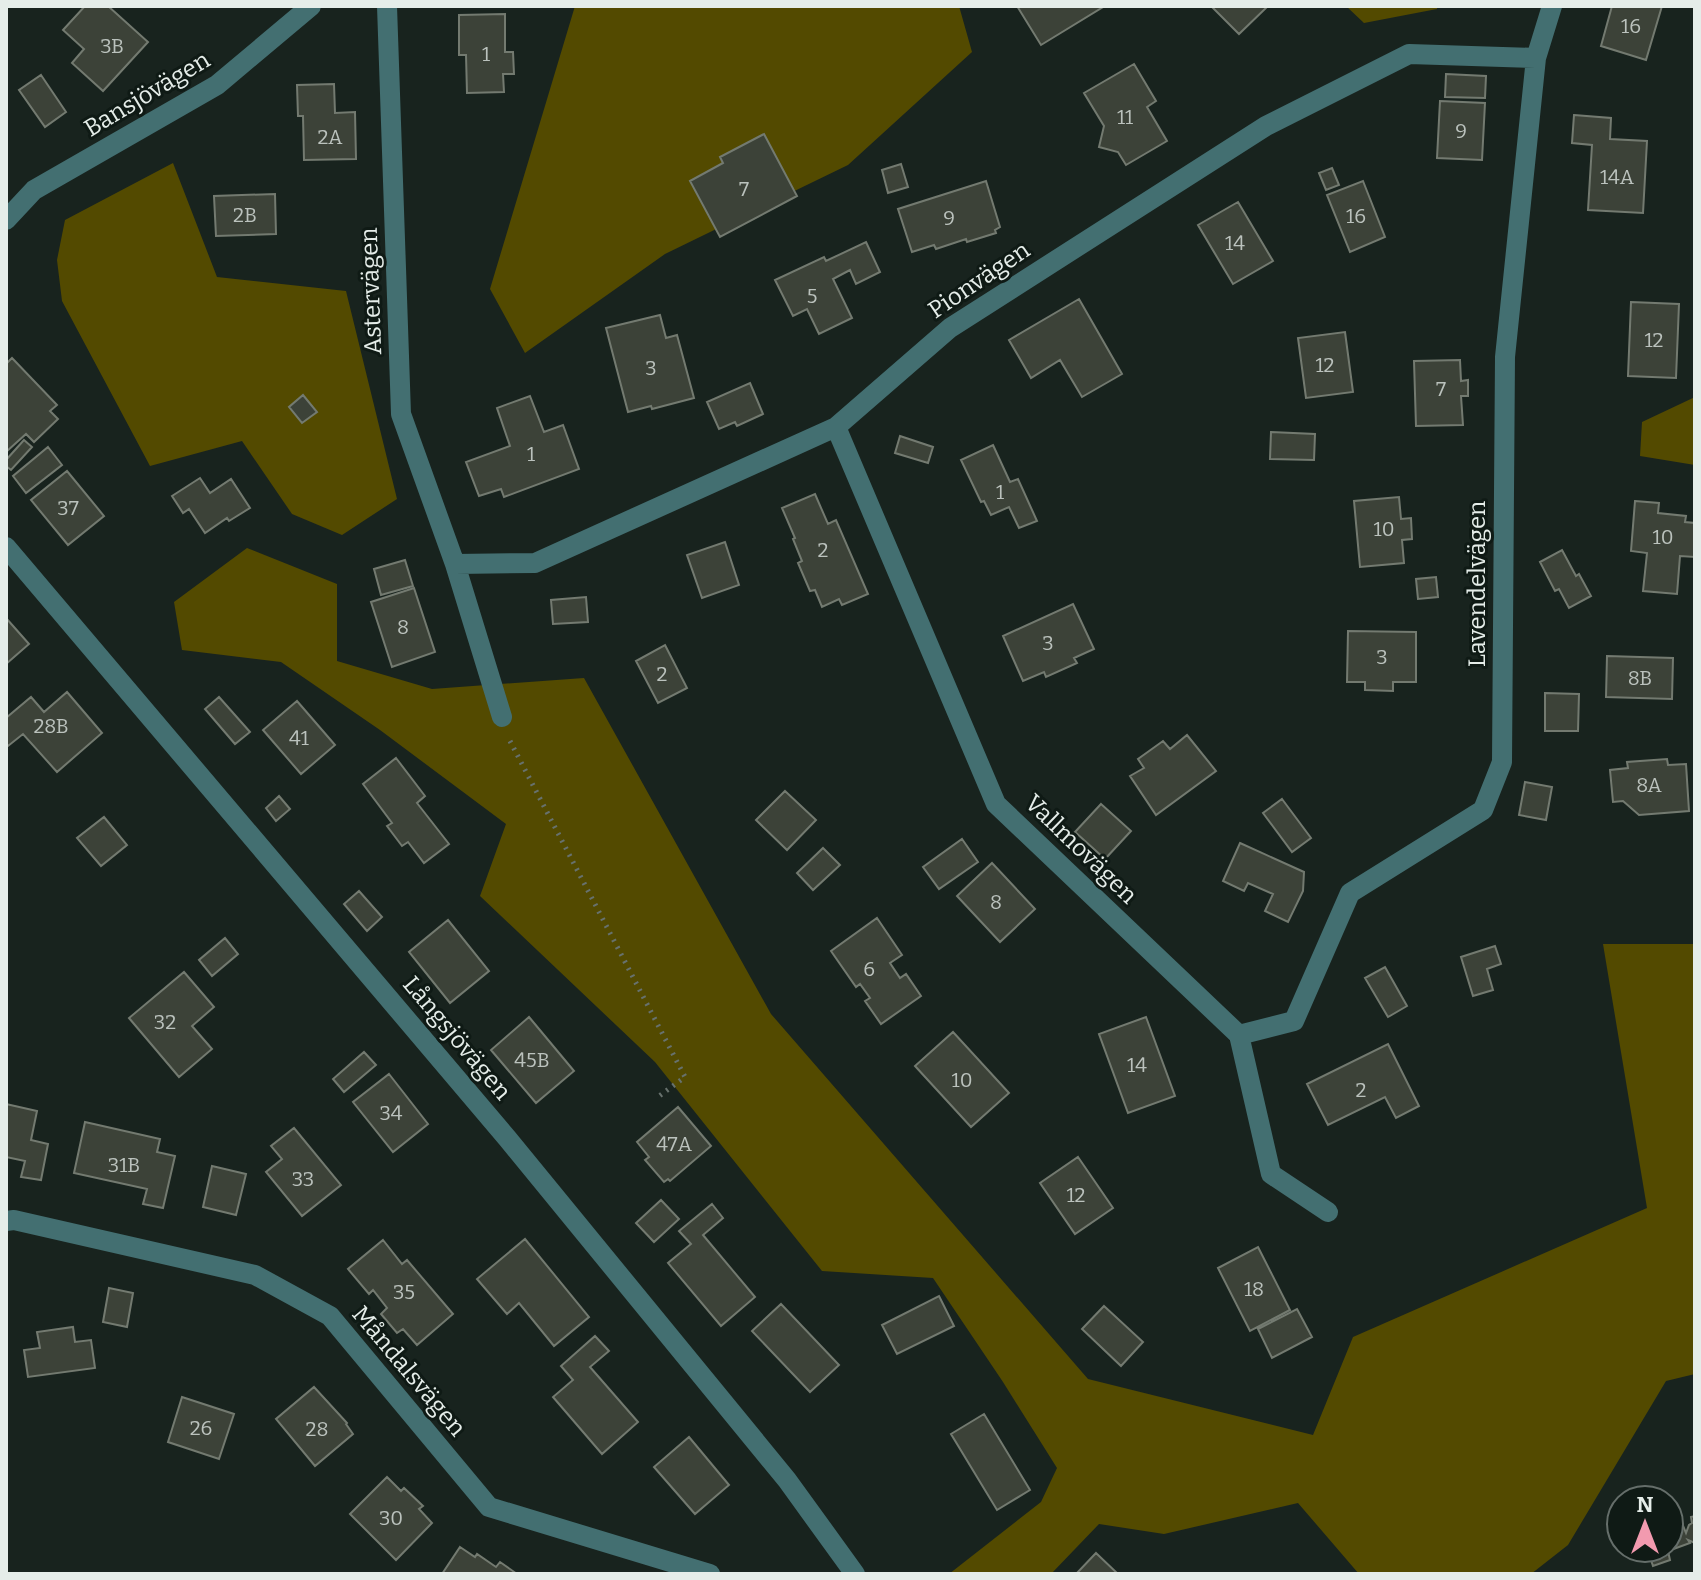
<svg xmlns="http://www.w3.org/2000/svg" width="1701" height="1580" font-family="Bitter,serif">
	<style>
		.forest { fill: #534a00 }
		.building { fill: #3c4238; stroke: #737a70; stroke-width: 2 }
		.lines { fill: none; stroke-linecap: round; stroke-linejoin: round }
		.path { stroke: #67716d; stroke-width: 5; stroke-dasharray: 2 6; stroke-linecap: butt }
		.minor { stroke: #436f71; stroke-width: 20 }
		.labels { text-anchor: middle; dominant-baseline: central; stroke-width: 6; stroke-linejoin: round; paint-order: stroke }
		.number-label { font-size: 20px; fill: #bbc2bd }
		.street-label { font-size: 24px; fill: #e5ede9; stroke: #0f1a15 }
	</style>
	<rect width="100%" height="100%" fill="#18231e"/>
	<path class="forest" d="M575,6h384l13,46 -124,113 -183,89 -140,99 -35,-64z
		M1346,6h91v3l-73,14z
		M173,163l44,114 129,14 51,208 -55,36 -50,-21 -50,-73 -92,25 -88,-165 -5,-41 8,-40z
		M1695,397v68l-55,-9 2,-34z
		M247,548l90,36v77l95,28 152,-11 187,336 317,365 225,56 40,-98 294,-129 -44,-264h92v430l-29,7 -98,164 -37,29h-172l-61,-71 -134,31 -65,-10 -48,50h-102l92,-72 16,-34 -54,-86 -70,-104 -111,-7 -167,-209 -175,-166 26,-72 -126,-94 -99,-68 -99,-12 -8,-48z"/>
	<path class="building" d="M85,6h23l40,36 -45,49 -31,-28 12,-14 -21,-19z
		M1017,6h85l1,1 -62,38z
		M1211,6h57l-29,28z
		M1612,6h50l-16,54 -45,-14z
		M505,14v38h8l1,22h-11l1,18 -37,1 -1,-38h-7v-40z
		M1134,64l22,37 -9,6 20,34 -41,24 -8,-13 -19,-5 5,-21 -20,-33z
		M1446,74l40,2 -1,22 -40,-1z
		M41,75l25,37 -21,15 -26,-37z
		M334,84l1,29 20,-1 1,47 -52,1 -1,-44h-5l-1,-31z
		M1440,101l45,2 -3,57 -45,-2z
		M1574,115l37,3 -1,21 37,2 -4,72 -55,-3 4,-65 -20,-2z
		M764,134l33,62 -77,41 -30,-56 33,-18 -3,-6z
		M901,164l7,23 -20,6 -6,-23z
		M1332,168l7,17 -13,5 -7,-17z
		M986,181l14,46 -5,3 1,3 -29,9 -1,-3 -30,10 -2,-4 -22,7 -14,-43z
		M1363,181l22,56 -35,15 -23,-57z
		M275,194l1,40 -60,2 -2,-40z
		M1238,202l35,59 -40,23 -35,-59z
		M866,242l14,30 -24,12 -6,-14 -17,9 19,39 -33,16 -12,-25 -14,7 -18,-36 49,-23 2,4z
		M1079,299l43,75 -40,23 -22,-37 -29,18 -22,-38z
		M1631,302l48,2 -3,74 -48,-2z
		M660,315l6,23 11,-3 17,63 -42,11 -1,-3 -23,6 -22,-84z
		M1345,332l8,60 -47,6 -8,-60z
		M12,358l45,47 -7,6 8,8 -24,23 -8,-8 -20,18v-88z
		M1460,360l1,21 7,-1v16h-7l2,29 -47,1 -2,-65z
		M750,383l13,31 -26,12 -2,-4 -16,7 -12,-27z
		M303,395l14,17 -15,11 -13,-16z
		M530,396l14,36 19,-7 16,44 -75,28 -3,-8 -22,7 -13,-34 44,-16 -13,-38z
		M1271,432l44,2 -1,26 -44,-1z
		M900,436l33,11 -5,16 -33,-10z
		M24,440l8,7 -21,23 -5,-4v-6z
		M993,445l17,37 8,-3 19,42 -18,7 -10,-21 -18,8 -7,-14 -3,1 -20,-42z
		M48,447l14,18 -36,28 -13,-17z
		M67,471l37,45 -36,29 -37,-45z
		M200,478l10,15 21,-14 19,29 -21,13 -2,-3 -22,15 -16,-24 -6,4 -11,-17z
		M815,494l13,30 8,-4 32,74 -26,11 -3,-6 -17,8 -7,-17 -5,1 -12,-28 4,-2 -9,-22 2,-1 -13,-30z
		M1399,497l2,22 10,-1 1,21 -10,1 2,23 -44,4 -6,-66z
		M1635,501l24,2 -1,10 28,3 -1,6 10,1v34l-15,-1 -3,38 -34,-3 4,-38 -16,-2z
		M725,542l14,43 -37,13 -15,-43z
		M1562,550l14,26 3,-2 12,22 -22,12 -10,-19 -4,2 -15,-29z
		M405,560l8,26 -32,9 -7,-26z
		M1436,577l2,20 -20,2 -2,-20z
		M414,588l21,64 -43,15 -21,-65z
		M586,597l2,25 -35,2 -2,-24z
		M1073,604l21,45 -20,9 3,5 -31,14 -2,-5 -21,9 -20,-45z
		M6,618l23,26 -23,20z
		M1348,631l68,1v50h-23v9l-28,-1v-8h-18z
		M665,645l22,43 -29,15 -22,-42z
		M1607,656l66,2 -1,41 -66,-2z
		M67,692l35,41 -45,39 -34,-38 -15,12 -2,-2v-26l25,-21 13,15z
		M1545,693l34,1 -1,37h-33z
		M219,697l31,35 -15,12 -30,-35z
		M297,701l38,44 -34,29 -38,-44z
		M1187,735l29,36 -60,44 -26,-39 14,-8 -6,-9 25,-18 7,8z
		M396,758l29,38 -8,7 32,41 -25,19 -16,-21 -6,4 -15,-20 5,-3 -29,-39z
		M1667,759l1,6 18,-1 3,47 -50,4 -16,-14 -10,1 -3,-32 18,-2 -1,-6z
		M1525,782l27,5 -6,33 -27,-5z
		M785,791l31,29 -29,30 -31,-30z
		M279,796l11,13 -14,12 -10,-13z
		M1282,799l29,39 -19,14 -29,-39z
		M1101,804l30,27 -26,28 -30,-27z
		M104,817l23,28 -26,21 -24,-28z
		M962,839l16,23 -39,27 -16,-22z
		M1240,843l64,29 -1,19 -15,31 -23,-11 8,-17 -25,-11 -4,8 -21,-10z
		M823,848l17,17 -27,25 -16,-17z
		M992,863l43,46 -35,33 -43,-46z
		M359,891l23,26 -15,14 -23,-27z
		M877,918l25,37 -12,8 10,15 6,-4 15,22 -40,28 -16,-23 5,-3 -10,-14 -4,3 -25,-36z
		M448,920l41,51 -39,32 -41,-51z
		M225,938l13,16 -26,22 -13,-16z
		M1495,946l6,18 -14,5 6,21 -20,6 -12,-39z
		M1385,967l22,39 -19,11 -23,-39z
		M184,972l30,35 -22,19 20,23 -33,28 -50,-59z
		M529,1017l45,54 -38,32 -45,-53z
		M1146,1017l29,79 -47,17 -29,-79z
		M953,1032l56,61 -38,34 -56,-61z
		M1388,1044l31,62 -23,12 -11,-21 -57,28 -21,-41z
		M364,1052l12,13 -32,27 -11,-13z
		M389,1074l39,50 -35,28 -40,-50z
		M6,1104l31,7 -6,29 17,4 -7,36 -20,-3 4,-16 -19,-4z
		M678,1107l33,39 -41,35 -2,-2 -4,3 -19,-22 4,-3 -12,-15z
		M85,1122l75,17 -3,13 18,4 -12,52 -20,-4 4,-15 -73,-16z
		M294,1128l47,57 -39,31 -36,-44 16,-13 -11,-13z
		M1078,1157l35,51 -38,26 -35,-51z
		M212,1166l34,8 -10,41 -33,-8z
		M661,1200l18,19 -25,23 -18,-19z
		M712,1204l11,14 -20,17 52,62 -34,29 -53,-63 23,-19 -12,-13z
		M525,1239l64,78 -35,29 -35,-43 -12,11 -30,-35z
		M383,1240l19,24 5,-4 46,54 -36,31 -14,-16 -6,4 -16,-19 6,-6 -14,-18 -4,4 -21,-25z
		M1258,1247l32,63 -40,21 -32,-63z
		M109,1288l24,5 -6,34 -24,-5z
		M939,1296l15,30 -57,28 -15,-29z
		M781,1304l58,61 -29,27 -58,-61z
		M1104,1306l39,36 -22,24 -39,-37z
		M1297,1309l15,28 -40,21 -14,-29z
		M73,1327l2,15 16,-2 4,28 -67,9 -4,-27 16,-2 -3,-16z
		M595,1336l14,15 -19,16 48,55 -36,32 -49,-57 20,-17 -12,-14z
		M314,1387l33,36 -1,1 7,10 -38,32 -39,-47z
		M182,1397l52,17 -15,45 -51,-17z
		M984,1414l46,76 -33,20 -46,-76z
		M689,1437l40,48 -34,29 -41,-47z
		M387,1477l14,14 3,-3 19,18 -4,3 13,14 -36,37 -46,-46z
		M1679,1516l7,17 3,-8 3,-2 -1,-6 4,-1v27l-7,-3 2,3 -22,8 2,9 -17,6 -6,-18h22v-29z
		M460,1547l15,10 2,-3 19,13 4,-5 17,12h-75z
		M1096,1553l22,21h-42z"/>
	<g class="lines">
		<path class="path" d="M510,741l175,336 -27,20"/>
		<path class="minor" d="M387,6l14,408 54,150 47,153
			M6,220l28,-30 183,-105 94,-79
			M836,427l160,377 243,231 32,139 57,38
			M6,547l501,591 280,342 68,94
			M455,564l80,-1 301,-136 114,-99 316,-202 143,-72 127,4
			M1239,1035l55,-14 56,-128 133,-83 19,-48 3,-405 31,-299 16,-52
			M6,1221l8,-1 241,55 75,41 159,191 221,67"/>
	</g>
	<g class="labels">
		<g class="number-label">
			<text x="1631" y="26">16</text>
			<text x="112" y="46">3B</text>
			<text x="486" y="54">1</text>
			<text x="1125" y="117">11</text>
			<text x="1461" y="131">9</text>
			<text x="330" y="137">2A</text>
			<text x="1617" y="177">14A</text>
			<text x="744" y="189">7</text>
			<text x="245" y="215">2B</text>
			<text x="1356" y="216">16</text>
			<text x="949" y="218">9</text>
			<text x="1235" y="243">14</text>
			<text x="812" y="296">5</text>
			<text x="1654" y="340">12</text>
			<text x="1325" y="365">12</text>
			<text x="651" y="368">3</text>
			<text x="1441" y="389">7</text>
			<text x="531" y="454">1</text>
			<text x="1000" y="492">1</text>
			<text x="68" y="508">37</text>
			<text x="1384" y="529">10</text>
			<text x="1663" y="537">10</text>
			<text x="823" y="550">2</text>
			<text x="403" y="627">8</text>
			<text x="1048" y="643">3</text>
			<text x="1382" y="657">3</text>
			<text x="662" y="674">2</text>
			<text x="1640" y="678">8B</text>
			<text x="51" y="726">28B</text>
			<text x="299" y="738">41</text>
			<text x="1649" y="785">8A</text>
			<text x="996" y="902">8</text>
			<text x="869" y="969">6</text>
			<text x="165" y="1022">32</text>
			<text x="532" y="1060">45B</text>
			<text x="1137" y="1065">14</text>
			<text x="962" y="1080">10</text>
			<text x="1361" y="1090">2</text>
			<text x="391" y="1113">34</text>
			<text x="674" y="1144">47A</text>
			<text x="124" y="1165">31B</text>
			<text x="303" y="1179">33</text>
			<text x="1076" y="1195">12</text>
			<text x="1254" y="1289">18</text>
			<text x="404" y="1292">35</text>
			<text x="201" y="1428">26</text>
			<text x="317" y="1429">28</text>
			<text x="391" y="1518">30</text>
		</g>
		<g class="street-label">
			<text transform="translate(147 94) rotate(-31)">Bansjövägen</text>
			<text transform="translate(979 280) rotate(-34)">Pionvägen</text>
			<text transform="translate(371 291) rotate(-92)">Astervägen</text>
			<text transform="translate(1477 584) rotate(-90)">Lavendelvägen</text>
			<text transform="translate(1081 849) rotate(44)">Vallmovägen</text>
			<text transform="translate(457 1038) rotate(50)">Långsjövägen</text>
			<text transform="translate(409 1371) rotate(50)">Måndalsvägen</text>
		</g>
	</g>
	<rect width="1701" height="1580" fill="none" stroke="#e5ede9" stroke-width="16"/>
	<g transform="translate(1645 1524)"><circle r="38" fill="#0f1a15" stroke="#656e6a" stroke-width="2"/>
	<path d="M0-6L14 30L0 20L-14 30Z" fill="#f29aaf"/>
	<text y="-12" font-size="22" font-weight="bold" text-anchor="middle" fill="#e5ede9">N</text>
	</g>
</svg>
